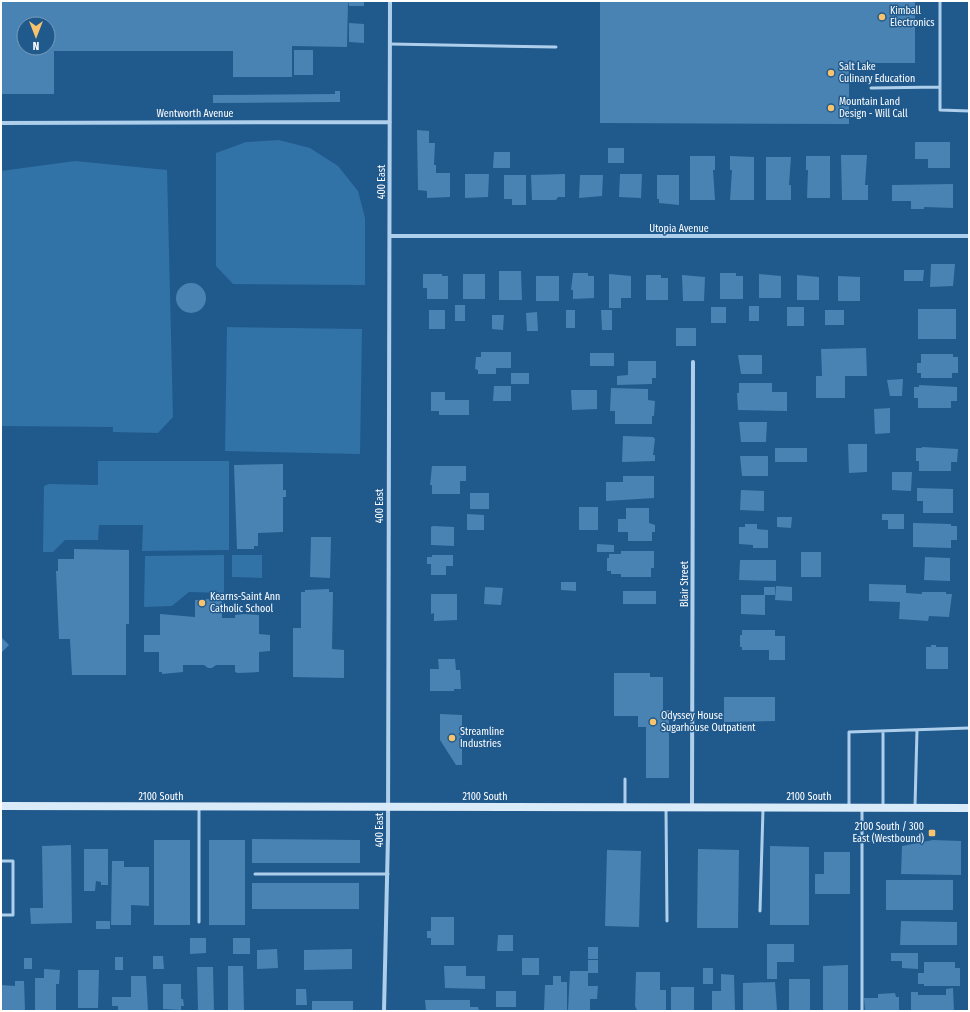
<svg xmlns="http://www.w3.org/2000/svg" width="970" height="1012" font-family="'Fira Sans Condensed',sans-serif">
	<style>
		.green { fill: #3172a7 }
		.building { fill: #4983b3; fill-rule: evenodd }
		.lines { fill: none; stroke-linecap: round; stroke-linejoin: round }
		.service { stroke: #aecfeb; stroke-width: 3 }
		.minor { stroke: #aecfeb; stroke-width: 4 }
		.secondary { stroke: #d9eaf9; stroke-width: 8 }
		.poi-dot { fill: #f8c36e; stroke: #20598c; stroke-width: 1.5 }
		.labels { text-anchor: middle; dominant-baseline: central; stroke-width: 3; stroke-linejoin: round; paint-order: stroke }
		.poi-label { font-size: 10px; fill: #fff; stroke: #20598c; text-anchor: start }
		.street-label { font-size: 10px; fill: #fff; stroke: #20598c }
	</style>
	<rect width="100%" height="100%" fill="#20598c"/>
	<path class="green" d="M279,140l31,8 28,18 20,25 7,27v67l-132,-1 -17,-18v-113l30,-11z
		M75,161l92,9 6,247 -15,16 -45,-1v-5l-112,-1v-255z
		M227,327l135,2 -2,125 -135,-3z
		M98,461h131v89l-87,1 1,-26h-44l-1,15h-33l-12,12h-10l1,-66 5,-2 49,1z
		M224,555v38l-35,-1 -17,14 -28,1 1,-51z
		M232,555h30v23l-30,-1z"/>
	<path class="building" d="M1,1h347l-1,46 -55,-1v31h-59v-26h-179v43h-53zM24,24h24v24h-24z
		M348,1h16v5h-15z
		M600,1h315v62h-66v61l-249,-1z
		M349,23l15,1v19l-15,-1z
		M294,50h19v25h-19z
		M335,91h5v11l-127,1v-8h4l118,-1z
		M417,130l12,1v12h6l-1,22h2v8h14v24l-23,1v-7l-9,-1z
		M915,142h35v26h-22v-9h-13z
		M608,148h16v15h-16z
		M494,152h16v16h-17z
		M841,155h26l-2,30h3v15h-26z
		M690,156h25v14h-2l2,30h-25z
		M730,156l24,1v43h-24l2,-30h-2z
		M806,156h24v42h-23l1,-28h-2z
		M766,157h25l-2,28h2v15h-25z
		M465,174h24l-1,23 -23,1z
		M565,174v23h-7l-2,3h-24l-1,-25z
		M620,174h22l-1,24 -22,-1z
		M504,175h22v30h-14v-6h-8z
		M580,175h23l-1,21 -23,2z
		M657,175h22v30l-20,-2v-4h-2z
		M953,184v24l-29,-1v2h-13v-8h-19v-16z
		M931,264h24l-2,22 -23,1z
		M904,270h20l-1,11h-19z
		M499,271h22l1,29h-23z
		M573,273h15v3h6v22l-21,1v-9h-2z
		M720,273h16v3h7v23h-23z
		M423,274h19v2h6v23h-21v-11h-4z
		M463,274h22v25h-22z
		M609,274l22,2v22h-10v10h-12z
		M759,274l22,2v22h-22z
		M646,275h15v3h7v22h-22z
		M682,275l23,2 -1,24h-21z
		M797,275l22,2v23h-22z
		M536,276h23v25h-23z
		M838,276l22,1v24h-22z
		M176 298a15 15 0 1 1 30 0a15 15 0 1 1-30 0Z
		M455,305h10v16h-10z
		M749,306h10v15h-10z
		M711,307h15v16h-15z
		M787,307h17v19h-17z
		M918,309h38v30h-38z
		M429,310h16v19h-16z
		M566,310h9v18h-9z
		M601,310h11v20h-10z
		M825,310h19v15h-19z
		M537,312l1,19h-11l-1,-18z
		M492,315h12l-1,15 -11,-1z
		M676,328h20v18h-20z
		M866,348l1,28h-22v22h-29v-22h6l-1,-27z
		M481,352h30v16h-15v6h-18v-4l-3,-1 1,-12h5z
		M590,353h24v13h-24z
		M921,354h32v3h5v16h-6v5h-31v-5h-4v-10h4z
		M738,355h24v19h-21z
		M628,361h28v17h-4v6l-35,1v-9l11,-1z
		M511,373h18v11h-18z
		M903,379l-1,17h-12l-3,-16z
		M739,383h33v9h15v19l-49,-1 -1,-17h2z
		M919,385l38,2v14h-6v7h-33v-10h-4v-11h5z
		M494,386h17v15h-18z
		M611,388l37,1v11l7,1 -1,15h-2v8h-37v-13h-5z
		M571,390h26v19l-25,1z
		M431,392h14v8h24v15h-30v-4h-8z
		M890,408v25l-15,1 -1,-25z
		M739,422h28l-1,20h-25z
		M623,436l30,1 2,2 -2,16h2v6l-33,1z
		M848,444h19v28l-18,1z
		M922,447l36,2 -1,13h-6v9h-32v-10h-3v-13h6z
		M775,448h32v14h-32z
		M740,456h28v20h-26z
		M283,464v26h3v7h-3v35l-25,1v13h-4v3h-17l-3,-84z
		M432,466h34v15h-6v13h-28v-9h-2z
		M892,472h20l-1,19 -19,-1z
		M623,476h31v22l-48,3v-19h17z
		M917,488l36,1v24h-30v-12h-6z
		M741,490l23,1v20l-24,-1z
		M470,493h19v16h-19z
		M579,507h19v23h-19z
		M626,508h23v15l6,2v7h-3v9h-24v-9h-10v-13h8z
		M467,514l17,1v15h-17z
		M882,514h22v15h-16v-9h-6z
		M777,517h15l-1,11 -14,-1z
		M913,523l38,1v2h6v14h-6v8l-38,-1z
		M745,524h12v5l11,1v18h-15v-3l-14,-1v-17h6z
		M433,526l21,1v19l-23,-1v-18z
		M311,537h20l-1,41 -20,-1z
		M597,544l17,1v7h-17z
		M74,549l55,1v74h-3v51h-54l-2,-36h-11l-3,-68h2v-12h16z
		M621,551h33v17h-3v9h-30v-3h-10v-3h-4v-13h2v-4h12z
		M801,552h20v25h-20z
		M432,555h21v11h-7v9h-15v-11h-4v-7h5z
		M925,557l25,1v23l-26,-1z
		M740,560h36v21l-37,-1z
		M561,582h15v9l-15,-1z
		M869,584l37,1v8l16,1v-2h24v2h6l-3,23 -20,-1 -1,5 -29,-2 1,-17 -31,-1z
		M776,586l16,1v14l-17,-1z
		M485,587l18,1 -2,17 -17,-1z
		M764,587h11v8h-11z
		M329,589v3h4l-1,57 12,1v28l-51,-1v-49h8v-36h4v-2z
		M623,591h33v13h-33z
		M431,594h26v26l-23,1v-8l-3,1z
		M741,595h24v20l-24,-1z
		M206,599l16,1v18h13v-3l9,-1 15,1v19l11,1v16l-11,1v20l-21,1 -3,-1v-7h-19l-4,3h-4l-4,-3h-21v7l-21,2v-2h-3v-20h-15v-17h16v-21l35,3v-17h11z
		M742,630h33v6h10v24h-16v-10h-27v-3h-2v-12h2z
		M1,637l8,8 -8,8z
		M931,645h5v2h12v22h-22v-22h5z
		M438,659h17l1,11h4l1,19h-7v2h-24v-22h9z
		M614,673h36v4h13v33h6v68h-23v-51h-8v-11h-24z
		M724,697h51v24l-51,1z
		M440,714l22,1v50h-6l-16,-25z
		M252,839l108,1v23h-108z
		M154,840h36v85h-36z
		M209,840h36v85h-36z
		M933,840l28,1v34l-60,-1 1,-28z
		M71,845l1,78 -41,1 -1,-16h13l-1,-62z
		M770,846l39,1v78h-39z
		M84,849h24v36h-7v-3l-5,-1 -1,10h-11z
		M698,849l41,1 -1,78h-41z
		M607,850l34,1 -2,76 -34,-1z
		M824,852h26v42h-35v-20h9z
		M112,861h12v6h25v39l-18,-1v20h-20z
		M886,880h67v30h-67z
		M252,883h107v26h-107z
		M431,917h23v28h-23v-7h-4v-7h4z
		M96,921h14v8h-14z
		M901,921l56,1v23h-57z
		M498,935h15v16h-16z
		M190,938h16v15l-16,1z
		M233,938h17v16h-17z
		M767,944h10v10v-10h17v18h-17v17h-10z
		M588,947h10v12h-10z
		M277,949l1,19 -21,1v-19z
		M352,949v20l-48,1v-20z
		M891,953h27v16l-16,-1v-7h-11z
		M153,956h10l1,13h-11z
		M115,957h8v13h-8z
		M24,958h8v11h-8z
		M522,958h17v17h-17z
		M588,960h10v13h-10v13h10l-1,13h-7v12h-22l2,-40h18z
		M924,962h31v6h5v18h-36v-2h-6v-11h6z
		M848,965v46h-25v-45z
		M228,966h15l1,45h-16z
		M444,966h22v10h19v13l-40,-1z
		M197,967h16l1,44h-16z
		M703,968h10v16h-10z
		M44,969l16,1 -1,14h-3v27h-21v-33h9z
		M78,970h21l-1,38h-20z
		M636,972h24v18h6v21l-29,-1 -2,-4z
		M721,974l13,1 1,36h-23v-20h9z
		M131,976h15l2,35 -30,-1v-4h-6v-9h19z
		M553,976h8v6h6v29h-23l1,-26h8z
		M789,979h21v32h-21z
		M15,981h9l1,29 -24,1v-26l14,1z
		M775,982l2,28 -34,1v-28z
		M163,984h18v15h2l1,7h-3v4l-18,-1z
		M671,987h23v24h-23z
		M953,988l1,23h-43v-19h7v3h28v-6z
		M296,989h10l1,16h-11z
		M496,991h20v16h-20z
		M895,993l1,4h3v14h-34l-1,-13h14v-4z
		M425,1000h45v7h8l1,4h-53z
		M312,1001h41v10h-41z"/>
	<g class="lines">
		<path class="service" d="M390,44l166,3
			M940,87v23l29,1
			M871,88l69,-1v-86
			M883,731v76
			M625,779v28
			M849,806v-74l120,-4
			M915,806l2,-76
			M666,809l1,112
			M1,861h12v54h-12
			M255,874h133
			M760,911l3,-102
			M199,922v-115
			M862,1011v-202"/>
		<path class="minor" d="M1,123l389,-1
			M390,236h579
			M692,807l1,-445
			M384,1011l4,-175 2,-835"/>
		<path class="secondary" d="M1,806l968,2"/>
	</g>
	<g class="poi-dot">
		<circle cx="882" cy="17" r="4"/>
		<circle cx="831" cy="73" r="4"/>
		<circle cx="831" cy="108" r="4"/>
		<circle cx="202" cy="603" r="4"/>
		<circle cx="653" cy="722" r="4"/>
		<circle cx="452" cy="738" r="4"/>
		<rect x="928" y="829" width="8" height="8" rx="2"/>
	</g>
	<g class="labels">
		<g class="poi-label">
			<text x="890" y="11">Kimball<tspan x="890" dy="12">Electronics</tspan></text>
			<text x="839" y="67">Salt Lake<tspan x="839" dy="12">Culinary Education</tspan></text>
			<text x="839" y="102">Mountain Land<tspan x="839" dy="12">Design - Will Call</tspan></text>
			<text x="210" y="597">Kearns-Saint Ann<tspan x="210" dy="12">Catholic School</tspan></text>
			<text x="661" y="716">Odyssey House<tspan x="661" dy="12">Sugarhouse Outpatient</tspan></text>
			<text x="460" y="732">Streamline<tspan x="460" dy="12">Industries</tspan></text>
			<text x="924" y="827" text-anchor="end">2100 South / 300<tspan x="924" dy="12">East (Westbound)</tspan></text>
		</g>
		<g class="street-label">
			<text x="195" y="114">Wentworth Avenue</text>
			<text transform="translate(382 182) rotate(-90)">400 East</text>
			<text x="679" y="229">Utopia Avenue</text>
			<text transform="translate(380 506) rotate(-90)">400 East</text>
			<text transform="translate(685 584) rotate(-90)">Blair Street</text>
			<text x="161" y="797">2100 South</text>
			<text x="485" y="797">2100 South</text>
			<text x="809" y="797">2100 South</text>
			<text transform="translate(380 830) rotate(-90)">400 East</text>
		</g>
	</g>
	<rect width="970" height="1012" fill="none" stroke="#ffffff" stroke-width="4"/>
	<g transform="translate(36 36) rotate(180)"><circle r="19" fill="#20598c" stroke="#799bba"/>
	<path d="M0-3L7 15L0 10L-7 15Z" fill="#f8c36e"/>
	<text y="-6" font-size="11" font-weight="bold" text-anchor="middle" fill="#ffffff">N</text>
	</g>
</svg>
